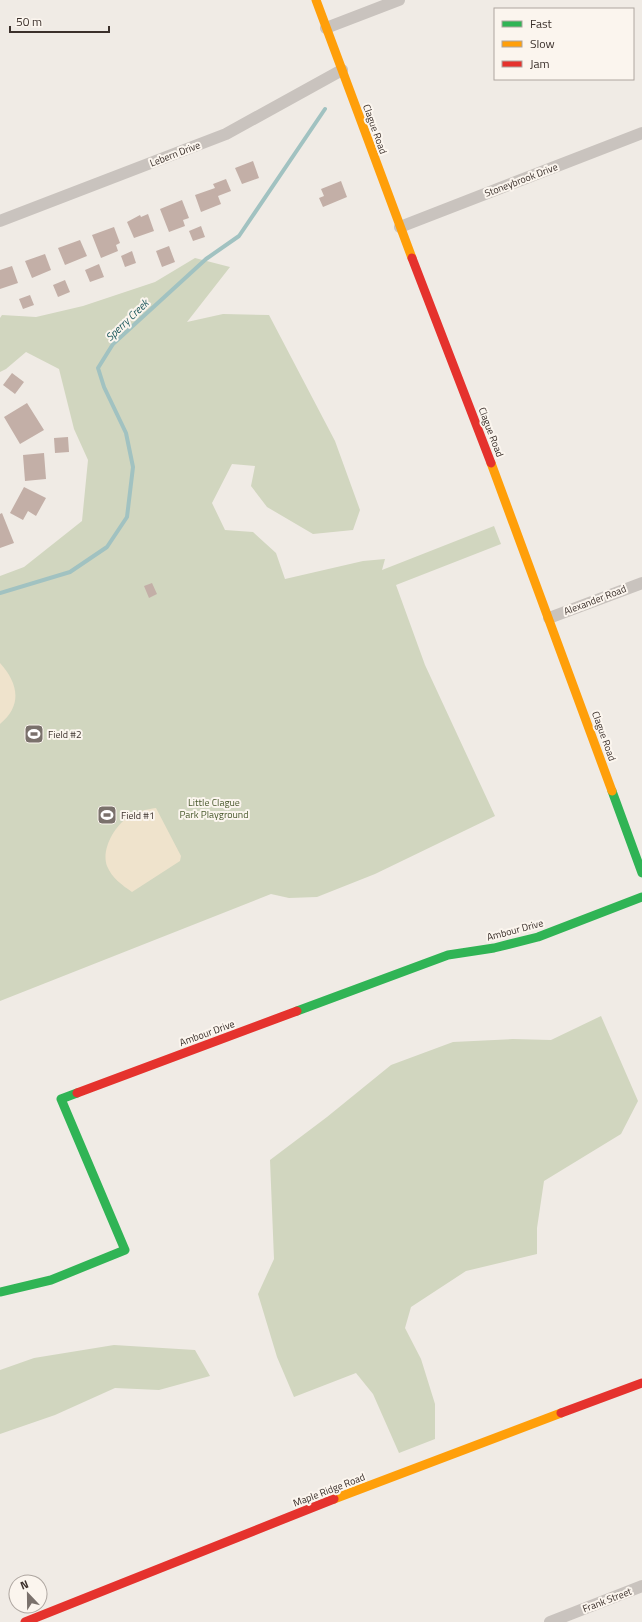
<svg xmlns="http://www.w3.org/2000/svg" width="642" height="1622" font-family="'Titillium Web',sans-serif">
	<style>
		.green { fill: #d1d6bf }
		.sand { fill: #efe3cc }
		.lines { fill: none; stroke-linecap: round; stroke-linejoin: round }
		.stream { stroke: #a1c2c1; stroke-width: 4 }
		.building { fill: #c3afa7 }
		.street { stroke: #c9c3be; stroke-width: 12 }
		.fast { stroke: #30b455; stroke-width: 9 }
		.slow { stroke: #ff9f0a; stroke-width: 9 }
		.jam { stroke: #e5322d; stroke-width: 9 }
		.labels { text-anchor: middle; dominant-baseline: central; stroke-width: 4; stroke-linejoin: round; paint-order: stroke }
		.street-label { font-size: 10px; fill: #3b302b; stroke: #fbf5ee }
		.poi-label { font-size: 10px; fill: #3b302b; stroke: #fbf5ee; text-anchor: start }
		.park-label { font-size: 10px; fill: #4a5a2e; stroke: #fbf5ee }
		.water-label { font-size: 11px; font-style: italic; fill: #1f5a5e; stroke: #fbf5ee }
	</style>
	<rect width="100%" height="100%" fill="#f0ebe5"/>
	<path class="green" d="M195,258l35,9 -43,55 36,-8 46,1 66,126 25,69 -7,20 -40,4 -46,-27 -16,-21 4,-20 -23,-2 -20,39 13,27 28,2 23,21 9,26 78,-18 22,-2 -3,11 112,-44 7,18 -105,41 29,80 70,151 -120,58 -58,23 -28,1 -18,-4 -271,107v-425l24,-9 58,-46 6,-61 -14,-31 -15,-60 -33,-17 -20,17 -6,3v-54l2,-3 34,2 47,-11 72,-24z
		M601,1016l37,85 -17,33 -77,47 -7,47v26l-71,17 -55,36 -6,21 16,31 14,45v35l-36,14 -26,-59 -17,-21 -62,24 -17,-40 -19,-63 16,-35 -4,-99 57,-43 64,-52 62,-23 60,-3 38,1z
		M114,1345l81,5 15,26 -51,14 -44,-2 -60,27 -55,19v-64l34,-12z"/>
	<path class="sand" d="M0,663c18,20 23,42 0,61z
		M156,808l25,48 -1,5 -48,31c-10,-7 -20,-14 -25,-26 -6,-16 7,-39 20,-48 8,-6 20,-9 29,-10z"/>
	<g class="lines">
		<path class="stream" d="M0,593l70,-21 37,-25 20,-30 6,-50 -7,-34 -22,-46 -6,-19 15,-24 93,-85 33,-23 86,-127"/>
	</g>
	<path class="building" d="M253,161l6,17 -17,6 -7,-16z
		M226,179l5,12 -13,5 3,8 -20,8 -6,-17 20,-7 -2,-4z
		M341,181l6,16 -24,10 -4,-9 5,-2 -3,-7z
		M182,200l7,18 -6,2 2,6 -16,6 -9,-23z
		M148,214l6,17 -20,7 -7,-16 13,-7 1,2z
		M201,226l4,11 -12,4 -4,-10z
		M114,227l6,16 -4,2 2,6 -17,7 -9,-23z
		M80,240l7,16 -22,9 -7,-17z
		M169,246l6,16 -13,5 -6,-16z
		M132,251l4,12 -11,4 -4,-11z
		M45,254l6,16 -19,8 -7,-17z
		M99,264l5,13 -14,5 -5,-12z
		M12,266l6,17 -18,6v-19z
		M65,280l5,12 -12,5 -5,-12z
		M30,295l4,10 -11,4 -4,-10z
		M12,373l12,9 -9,12 -12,-9z
		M27,403l17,27 -24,14 -16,-27z
		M68,437l1,15 -14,1 -1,-15z
		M44,453l2,26 -21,2 -2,-26z
		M24,487l22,11 -10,18 -8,-5 -5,9 -13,-7z
		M2,513l12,30 -14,5v-34z
		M152,583l5,11 -8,4 -5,-12z"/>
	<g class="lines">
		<path class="street" d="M326,28l73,-28
			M0,221l226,-87 116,-64
			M400,227l242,-94
			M549,618l93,-35
			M550,1622l92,-36"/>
		<path class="fast" d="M612,791l30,82
			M297,1011l151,-56 46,-7 44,-11 104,-40
			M0,1292l51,-12 74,-30 -64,-151 16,-6"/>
		<path class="slow" d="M316,0l96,258
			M491,463l121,328
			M334,1499l227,-86"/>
		<path class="jam" d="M412,258l79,205
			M77,1093l220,-82
			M561,1413l81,-30
			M25,1622l309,-123"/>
	</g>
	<defs>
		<symbol id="stadium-square" viewBox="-11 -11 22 22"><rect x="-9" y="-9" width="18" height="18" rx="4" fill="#7a716c" stroke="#fbf5ee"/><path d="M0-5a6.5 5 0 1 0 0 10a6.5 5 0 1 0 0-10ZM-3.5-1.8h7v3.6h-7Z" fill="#fff"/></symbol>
	</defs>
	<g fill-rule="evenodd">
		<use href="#stadium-square" x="23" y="723" width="22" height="22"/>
		<use href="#stadium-square" x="96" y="804" width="22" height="22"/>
	</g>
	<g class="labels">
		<g class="street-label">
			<text transform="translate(375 129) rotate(70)">Clague Road</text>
			<text transform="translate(175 154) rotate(-21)">Lebern Drive</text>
			<text transform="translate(521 180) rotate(-21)">Stoneybrook Drive</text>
			<text transform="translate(491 432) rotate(69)">Clague Road</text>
			<text transform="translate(595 600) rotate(-21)">Alexander Road</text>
			<text transform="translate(604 736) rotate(70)">Clague Road</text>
			<text transform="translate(515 930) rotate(-15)">Ambour Drive</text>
			<text transform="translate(207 1033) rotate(-20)">Ambour Drive</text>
			<text transform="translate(329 1490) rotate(-21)">Maple Ridge Road</text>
			<text transform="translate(607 1600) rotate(-21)">Frank Street</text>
		</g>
		<g class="poi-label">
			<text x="48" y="734">Field #2</text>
			<text x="121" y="815">Field #1</text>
		</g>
		<g class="park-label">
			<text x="214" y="802">Little Clague<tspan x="214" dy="12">Park Playground</tspan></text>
		</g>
		<g class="water-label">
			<text transform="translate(127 320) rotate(-44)">Sperry Creek</text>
		</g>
	</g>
	<rect x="494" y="8" width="140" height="72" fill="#fbf5ee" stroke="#aea6a0"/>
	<rect x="502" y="21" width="20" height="6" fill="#30b455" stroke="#aea6a0"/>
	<text x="530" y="28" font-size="12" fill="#3b302b">Fast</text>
	<rect x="502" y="41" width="20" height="6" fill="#ff9f0a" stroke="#aea6a0"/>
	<text x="530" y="48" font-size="12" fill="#3b302b">Slow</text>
	<rect x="502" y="61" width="20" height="6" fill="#e5322d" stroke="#aea6a0"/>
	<text x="530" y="68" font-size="12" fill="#3b302b">Jam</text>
	<g transform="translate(28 1594) rotate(338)"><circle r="19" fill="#fbf5ee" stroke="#aea6a0"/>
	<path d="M0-3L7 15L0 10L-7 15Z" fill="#7a716c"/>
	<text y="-6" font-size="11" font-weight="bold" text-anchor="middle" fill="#3b302b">N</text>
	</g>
	<path d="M10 26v6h99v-6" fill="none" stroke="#3b302b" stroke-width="2"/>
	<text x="16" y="26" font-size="12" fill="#3b302b" stroke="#fbf5ee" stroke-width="3" paint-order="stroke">50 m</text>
</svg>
